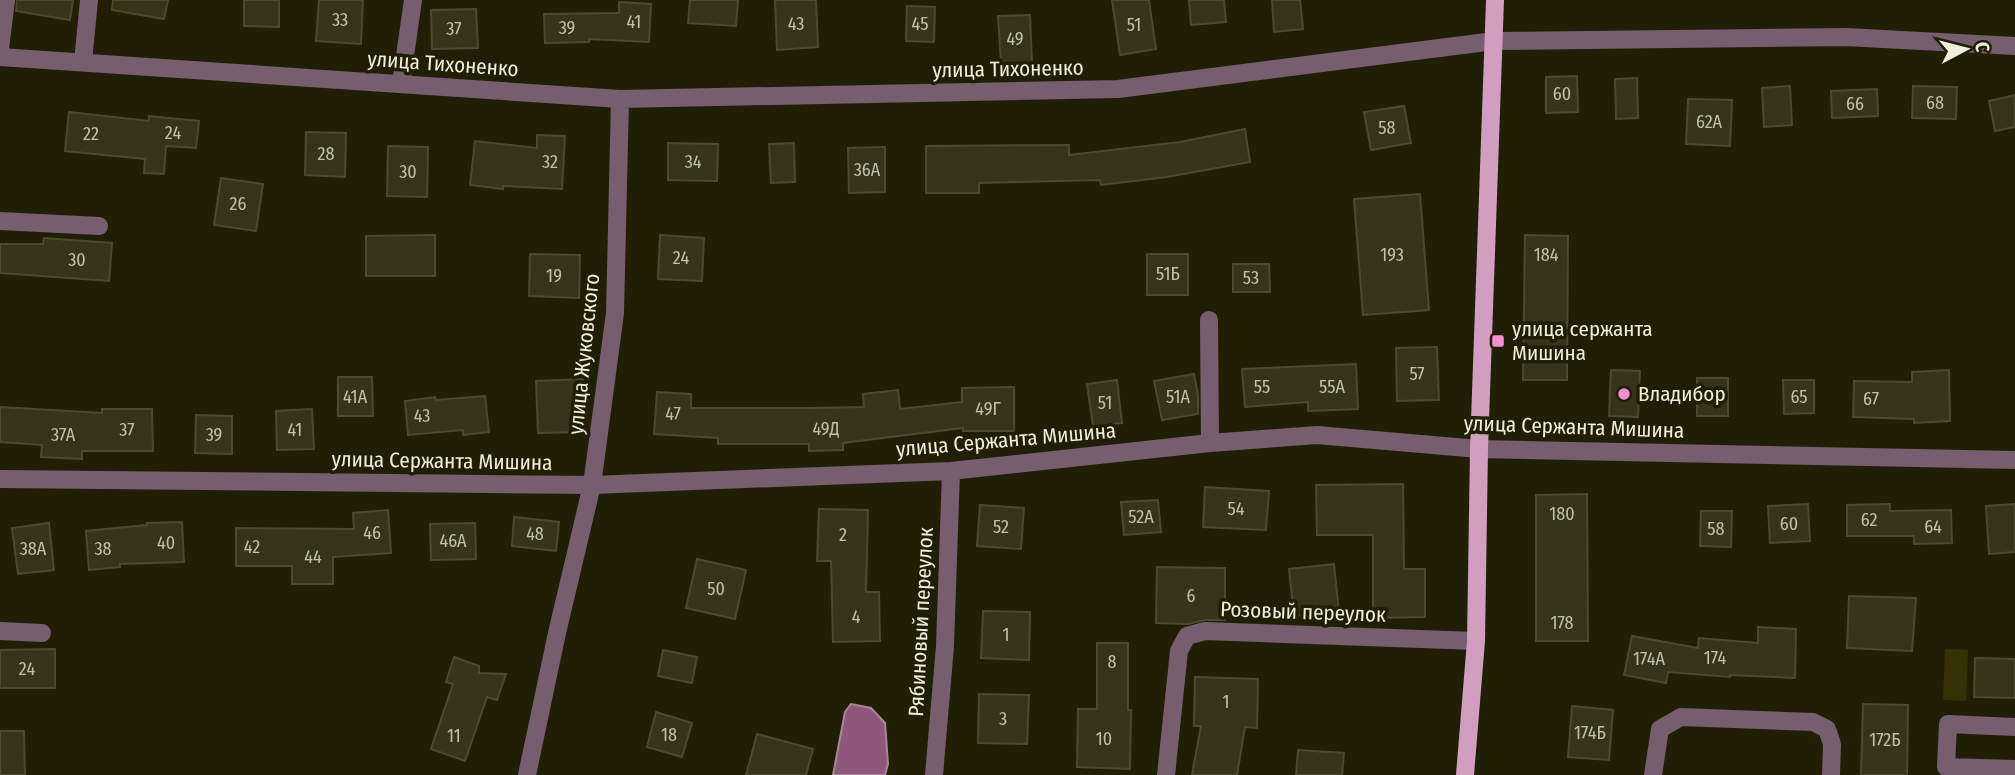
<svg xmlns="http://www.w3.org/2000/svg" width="2015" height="775" font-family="'Fira Sans Condensed',sans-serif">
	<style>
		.green { fill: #343204 }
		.water { fill: #8e577c; stroke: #ab859a; stroke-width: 2 }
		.building { fill: #35341b; stroke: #4b4a30; stroke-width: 2 }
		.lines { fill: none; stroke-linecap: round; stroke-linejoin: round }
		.minor { stroke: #765e6e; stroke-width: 18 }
		.major { stroke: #d19ec0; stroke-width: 18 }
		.poi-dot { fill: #f391d5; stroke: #201f06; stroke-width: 2.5 }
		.labels { text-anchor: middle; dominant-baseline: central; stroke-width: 7; stroke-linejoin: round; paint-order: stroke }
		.number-label { font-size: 18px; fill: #c0c0af }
		.street-label { font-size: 21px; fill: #efefe0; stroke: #201f06 }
		.poi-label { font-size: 21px; fill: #efefe0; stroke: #201f06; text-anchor: start }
	</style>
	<rect width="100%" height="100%" fill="#201f06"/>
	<path class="green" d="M1945,649l23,1 -2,51 -23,-1z"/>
	<path class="water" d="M851,704l20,4 14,15 3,41 -3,11h-52l12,-63z"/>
	<path class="building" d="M17,0h56l-3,20 -54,-9z
		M113,0h55l-4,19 -52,-9z
		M244,0h35v27l-35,-1z
		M319,0h44l-2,44 -45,-3z
		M690,0h48l-2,26 -48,-3z
		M775,0h41l2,47 -41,3z
		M1112,0h37l7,49 -36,6z
		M1189,0h35l2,22 -35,3z
		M1272,0h28l3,29 -29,3z
		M619,2l32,2 -2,38 -60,-3v3l-44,1 -1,-29 75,-1z
		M907,6l28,1 -1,35 -28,-1z
		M476,9l2,39 -46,1 -1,-39z
		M1030,15l2,48 -31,1 -3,-48z
		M1577,76l1,36 -32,1v-36z
		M1637,78l1,40 -22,1 -1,-40z
		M1790,86l2,39 -28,2 -2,-39z
		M1913,86l44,1 -1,32 -44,-1z
		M1877,89l1,27 -46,2 -1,-27z
		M2015,95v32l-20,4 -6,-30z
		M1688,99l44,1 -2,46 -44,-2z
		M1404,106l7,37 -40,7 -7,-38z
		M69,112l80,9v-5l50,5 -3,27 -30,-2 -2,28 -20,-1 1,-14 -80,-8z
		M1245,129l5,33 -83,15 -66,8 -1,-5 -121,3v10h-53v-47l143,-1v10l111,-13z
		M306,132l40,1 -1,44 -40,-2z
		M537,135l28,1 -3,53 -59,-3v3l-33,-4 5,-44 62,7z
		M668,143l50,1 -1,37 -49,-1z
		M794,143l1,39 -24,1 -2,-39z
		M388,146l40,1 -1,50 -40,-1z
		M885,147v45l-36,1 -1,-45z
		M221,178l42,6 -7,47 -42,-6z
		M1420,194l9,116 -66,5 -9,-116z
		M435,235v41h-69v-40z
		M660,235l44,3 -2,43 -44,-2z
		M1525,235l43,1 -1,144h-44z
		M44,238l68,5 -3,38 -109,-8v-29h43z
		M530,254l50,1 -1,43 -50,-2z
		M1147,254h41v41h-41z
		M1233,264h36l1,28h-37z
		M1437,347l2,53 -42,1 -1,-53z
		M1356,364l2,45 -50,2v-9l-63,5 -3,-38z
		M1611,370l29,1 -2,46 -29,-1z
		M1949,370l1,51 -36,2v-4l-61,-2 1,-36 58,1v-10z
		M1194,374l4,21v19l-36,6 -8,-39z
		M338,377h34l1,39h-35z
		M1697,378h31v38h-31z
		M583,379l3,53 -48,1 -2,-52z
		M1117,380l5,43 -29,3 -6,-42z
		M1783,380h31v33l-30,1z
		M1014,387v44h-51v-3l-120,15v7l-34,1v-7h-91v-6l-64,-4 3,-42 34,2v14h117l56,-1 -1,-13 35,-4 2,19 62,-7v-14z
		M485,396l4,36 -26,3v-5l-55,5 -3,-34 30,-4 1,3z
		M0,407l102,6v-4h50l1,42h-71v8l-41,-2 1,-12 -42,-3z
		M312,409l2,40 -37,1 -1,-39z
		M196,415l36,1v38l-37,-1z
		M1403,484l1,85h21v48l-52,1v-83h-56l-1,-50z
		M1205,487l64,4 -3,39 -63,-3z
		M1587,494l1,147h-52v-146z
		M1158,500l3,32 -37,3 -3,-33z
		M1808,504l2,37 -40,2 -2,-37z
		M1890,504v7l61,-1 1,33 -38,1v-8h-67v-31z
		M2015,504v48l-26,2 -3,-48z
		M980,505l44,3 -3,41 -44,-3z
		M819,509l49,1 -2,82h13l1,49 -47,1 -2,-81h-14z
		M388,510l3,43 -58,4v27h-41v-18h-56v-38l118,1 -1,-16z
		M1701,511h31l-1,36 -31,-1z
		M514,517l45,5 -3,29 -44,-5z
		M182,522l2,40 -64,2v3l-31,3 -3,-39 61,-6v-2z
		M49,523l5,47 -36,4 -6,-46z
		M475,523l1,36 -45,1 -1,-36z
		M697,559l49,11 -11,49 -49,-11z
		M1334,564l5,48 -45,4 -5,-47z
		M1157,567l68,1v52h-20l-17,4 -32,-1z
		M1849,596l67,2 -4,53 -65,-3z
		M983,611l47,1 -1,48 -48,-2z
		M1758,627l38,2 -1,49 -65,-3v2l-62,-5 -2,11 -42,-8 8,-39 66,12 1,-10 59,5z
		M1097,643h31v67h3l-1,59 -53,-2 1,-58h19z
		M55,649v39h-55v-38z
		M663,650l34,7 -5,26 -34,-7z
		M454,657l25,9v7l27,1 -9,26 -10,-3 -22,64 -34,-12 22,-65 -7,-2z
		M1975,658l40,1v39l-41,-1z
		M1195,677l63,2 -1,49 -12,-1 -8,48h-45l9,-49h-7z
		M979,694l50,1 -2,49 -49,-1z
		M1863,704l45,1 -1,70h-46z
		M1572,706l41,4 -4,50 -41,-3z
		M656,712l36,11 -10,34 -35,-10z
		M0,731h24l1,44h-25z
		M757,734l56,15 -7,26h-60z
		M1298,750l46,3 -2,22h-46z"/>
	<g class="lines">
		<path class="minor" d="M0,49l6,-49
			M0,57l620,42 498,-10 376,-48 352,-4 169,9
			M83,62l6,-62
			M401,84l12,-84
			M0,221l99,5
			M1209,320l1,123
			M0,479l592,6 359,-14 259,-28 107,-8 162,14 536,11
			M0,631l42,2
			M2015,727l-67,-3 -2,43 69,2
			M527,775l30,-142 35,-148 23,-172 5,-214
			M934,775l11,-129 6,-175
			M1166,775l13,-124 8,-15 18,-5 271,10
			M1653,775l7,-46 21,-12 132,5 14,7 5,15 -1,31"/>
		<path class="major" d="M1465,775l11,-134 3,-192 16,-449"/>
	</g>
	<g class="poi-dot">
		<rect x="1491" y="334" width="14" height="14" rx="3.5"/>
		<circle cx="1624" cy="394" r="7"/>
	</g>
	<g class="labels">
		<g class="number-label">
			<text x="340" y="20">33</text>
			<text x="634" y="22">41</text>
			<text x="796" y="24">43</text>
			<text x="920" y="24">45</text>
			<text x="1134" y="25">51</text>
			<text x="567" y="28">39</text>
			<text x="454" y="29">37</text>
			<text x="1015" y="39">49</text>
			<text x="1562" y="94">60</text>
			<text x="1935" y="103">68</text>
			<text x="1855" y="104">66</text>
			<text x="1709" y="122">62А</text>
			<text x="1387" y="128">58</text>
			<text x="173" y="133">24</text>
			<text x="91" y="134">22</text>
			<text x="326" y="154">28</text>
			<text x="550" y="162">32</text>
			<text x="693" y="162">34</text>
			<text x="867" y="170">36А</text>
			<text x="408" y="172">30</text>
			<text x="238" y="204">26</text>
			<text x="1392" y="255">193</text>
			<text x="1546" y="255">184</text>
			<text x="681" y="258">24</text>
			<text x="77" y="260">30</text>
			<text x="1168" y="274">51Б</text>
			<text x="554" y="276">19</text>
			<text x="1251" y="278">53</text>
			<text x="1417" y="374">57</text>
			<text x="1262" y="387">55</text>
			<text x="1332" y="387">55А</text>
			<text x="355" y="397">41А</text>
			<text x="1178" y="397">51А</text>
			<text x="1799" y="397">65</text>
			<text x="1871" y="399">67</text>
			<text x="1105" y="403">51</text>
			<text x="988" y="409">49Г</text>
			<text x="673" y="414">47</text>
			<text x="422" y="416">43</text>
			<text x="826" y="429">49Д</text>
			<text x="127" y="430">37</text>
			<text x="295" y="430">41</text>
			<text x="63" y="435">37А</text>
			<text x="214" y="435">39</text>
			<text x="1236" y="509">54</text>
			<text x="1562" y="514">180</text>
			<text x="1141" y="517">52А</text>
			<text x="1869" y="520">62</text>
			<text x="1789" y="524">60</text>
			<text x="1001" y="527">52</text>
			<text x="1933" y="527">64</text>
			<text x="1716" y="529">58</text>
			<text x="372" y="533">46</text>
			<text x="535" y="534">48</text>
			<text x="843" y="535">2</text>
			<text x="453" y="541">46А</text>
			<text x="166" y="543">40</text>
			<text x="252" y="547">42</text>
			<text x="33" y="549">38А</text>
			<text x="103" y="549">38</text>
			<text x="313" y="557">44</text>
			<text x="716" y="589">50</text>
			<text x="1191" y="596">6</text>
			<text x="856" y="617">4</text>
			<text x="1562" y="623">178</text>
			<text x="1006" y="635">1</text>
			<text x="1715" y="658">174</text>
			<text x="1649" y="659">174А</text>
			<text x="1112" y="662">8</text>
			<text x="27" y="669">24</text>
			<text x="1226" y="702">1</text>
			<text x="1003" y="719">3</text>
			<text x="1590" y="733">174Б</text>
			<text x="669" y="735">18</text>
			<text x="454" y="736">11</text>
			<text x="1104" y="739">10</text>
			<text x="1885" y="740">172Б</text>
		</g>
		<g class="street-label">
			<text transform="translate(443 64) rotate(4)">улица Тихоненко</text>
			<text transform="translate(1008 69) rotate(-1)">улица Тихоненко</text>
			<text transform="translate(584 354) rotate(-84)">улица Жуковского</text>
			<text transform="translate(1574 427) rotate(2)">улица Сержанта Мишина</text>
			<text transform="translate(1006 440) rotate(-5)">улица Сержанта Мишина</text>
			<text transform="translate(442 461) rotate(1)">улица Сержанта Мишина</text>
			<text transform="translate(1303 612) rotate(2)">Розовый переулок</text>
			<text transform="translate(921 622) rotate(-87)">Рябиновый переулок</text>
		</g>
		<g class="poi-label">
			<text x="1512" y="329">улица cержанта<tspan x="1512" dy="24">Мишина</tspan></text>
			<text x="1638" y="394">Владибор</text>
		</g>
	</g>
	<g transform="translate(1966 49) rotate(83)" stroke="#201f06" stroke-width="5" paint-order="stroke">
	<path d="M0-5L12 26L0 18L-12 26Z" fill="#efefe0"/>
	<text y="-10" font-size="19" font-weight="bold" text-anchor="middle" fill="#efefe0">С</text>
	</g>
</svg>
